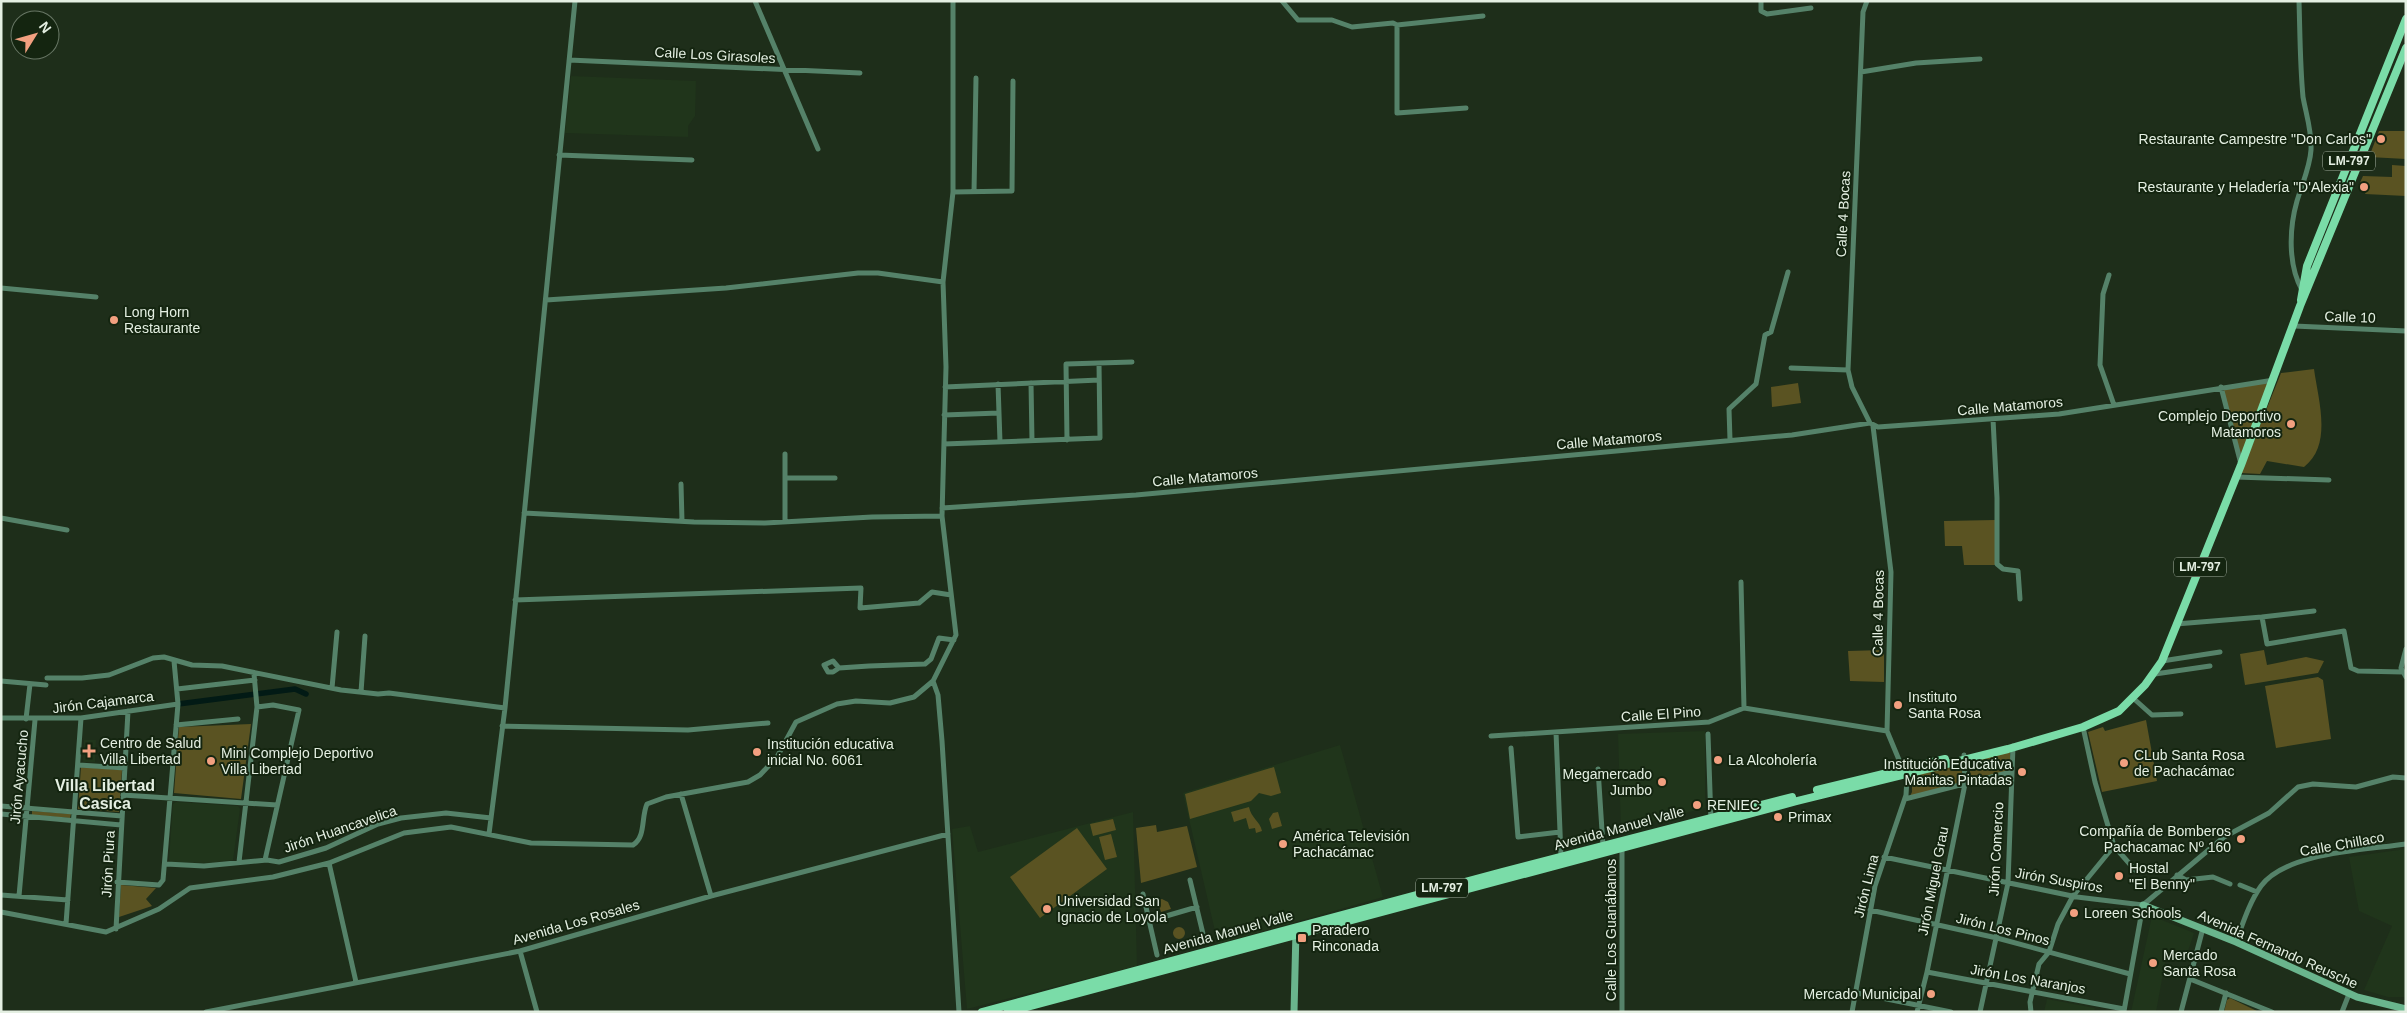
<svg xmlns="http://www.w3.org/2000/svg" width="2407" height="1013" font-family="Helvetica,sans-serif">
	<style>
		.built { fill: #20351b }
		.green { fill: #5a5322 }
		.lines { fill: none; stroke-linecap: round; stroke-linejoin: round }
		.canal { stroke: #021a15; stroke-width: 5.5 }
		.street { stroke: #558269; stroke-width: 5 }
		.secondary { stroke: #6ab58d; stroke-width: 7 }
		.primary { stroke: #7adca8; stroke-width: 8 }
		.poi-dot { fill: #f2a080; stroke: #142510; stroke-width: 2 }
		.labels { text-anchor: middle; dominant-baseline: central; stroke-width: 4; stroke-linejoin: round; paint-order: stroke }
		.shield { fill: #142510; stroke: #a6b2a3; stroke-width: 1 }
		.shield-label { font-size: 12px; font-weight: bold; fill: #e4efe2 }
		.street-label { font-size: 14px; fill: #e4efe2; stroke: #142510 }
		.poi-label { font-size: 14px; fill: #e4efe2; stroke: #142510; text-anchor: start }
		.quarter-label { font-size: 16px; font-weight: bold; fill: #e4efe2; stroke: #142510 }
	</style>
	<rect width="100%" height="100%" fill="#1e2e1a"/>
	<path class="built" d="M571,76l125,5 -1,35 -7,10v11l-123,-4z
		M1705,731v77l-84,22 -3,-96z
		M84,740h12l-1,22h-12z
		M1340,745l43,152 -165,47 -35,-151z
		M176,802l62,4 2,3 -7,51 -24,3 -38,-1 -2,-2 4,-56z
		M1133,812l4,154 -170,43 -15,-180 18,-3 8,26z
		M2406,849v148h-18l-24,-7 28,-64 -33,-15 -10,-54z
		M2152,916l42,17 -8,24 -19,-5 -11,60h-25z
		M2047,999l48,9 -1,4h-50z"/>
	<path class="green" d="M2379,131h27v28l-37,-2z
		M2392,165l14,1v30l-41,-2 3,-6 -10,-1 5,-11 29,1z
		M2314,369c4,30 19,76 -10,98l-37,-6 -7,13 -19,-1 40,-100z
		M2271,382l-30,73 -1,1 -17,-68z
		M1798,383l3,20 -29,4 -1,-20z
		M1995,520v45h-31l-2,-19h-17l-1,-25z
		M1884,650v32l-34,-1 -2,-30z
		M2264,650l3,15 39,-8 18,4 -6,12 -73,12 -5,-31z
		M2318,677l5,3 8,59 -55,9 -11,-62z
		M2146,720l11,61 -55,11 -14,-60 15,-5 2,4z
		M251,724l-10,75 -67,-6 5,-66z
		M2010,752v20l-41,11 2,-22z
		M1957,765l5,4 -1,16 -52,13 3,-6v-16z
		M81,767l41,3 -3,42 -41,-3z
		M1274,767l7,26 -10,3 -12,-3 -8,8 -61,18 -5,-25z
		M1249,807c2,11 11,14 13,24l-6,2 -1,-5 -6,1 -3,-11 -12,4 -3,-10z
		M32,811l39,3 -1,4 -38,-3z
		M1278,812l4,14 -10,3 -3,-10 4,-6z
		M1113,819l3,11 -23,6 -3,-12z
		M1156,825l1,7 30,-6 10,41 -56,16 -5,-55z
		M1077,828l30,41 -67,49 -30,-41z
		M1111,834l6,23 -12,3 -6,-23z
		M121,885l35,3 -10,11 6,7 -33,11z
		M1162,899l6,3 3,7 -10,3 -4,-12z
		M1173 933a6 6 0 1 1 12 0a6 6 0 1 1-12 0Z
		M2230,998l29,14h-35l3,-12z"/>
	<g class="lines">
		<path class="canal" d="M178,704l117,-15 11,5"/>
		<path class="street" d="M755,1l63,148
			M1282,1l16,19h34l20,7 41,-4 4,2v88l69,-5
			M1761,1v10l6,3 44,-6
			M1867,1l-4,11 -15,358 4,17 18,36
			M2299,1c1,32 1,64 4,96 3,17 9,34 8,53 -1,17 -9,34 -14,51 -8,28 -9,64 5,89
			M1397,25l86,-9
			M569,60l291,13
			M1861,72l55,-9 64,-4
			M559,155l133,5
			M953,192l59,-1 1,-110
			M974,192l2,-114
			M2109,275l-6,19 -3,71 14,40
			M1,288l95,9
			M546,300l180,-12 132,-15h20l65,9
			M2294,326l112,5
			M1791,368l57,2
			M1031,383l1,58
			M998,384l2,58
			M945,387l154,-7
			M2221,387l20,77
			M944,415l55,-2
			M1993,419l4,79v66l6,5 15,2 2,28
			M1067,440l-1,-76 66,-2
			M1730,440l-1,-31 27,-25 9,-49 6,-3 17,-60
			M944,444l156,-6 -1,-75
			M2236,477l93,3
			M785,478h50
			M681,484l1,37
			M942,508l194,-13 656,-60 78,-12 8,4 181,-13 215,-34
			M524,513l170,9 71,1 107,-6 70,-1
			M1,518l66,12
			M785,522v-68
			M1741,582l3,126
			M515,600l346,-12 -1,20 59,-5 13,-11 19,3
			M2262,617l52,-6
			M2176,624l86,-7 5,27 77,-13 7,37 7,3 45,1
			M2406,649l-5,19 5,9
			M2162,661l58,-9
			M839,668l-6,-7 -9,4 4,7h5l6,-4 30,-2 56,-2 6,-5 8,-21 15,2
			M2155,674l55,-8
			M47,678h35l27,-3 44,-17 11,-1 28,8 30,1 119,24 37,4 11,-1 116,15
			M1,681l45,4
			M933,681l5,14 4,46 17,271
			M332,688l5,-56
			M177,689l78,-9
			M361,692l4,-56
			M2133,698l19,17 29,-1
			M257,707l16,-2 26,5 -34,150
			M1,718h80l97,-14
			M26,719l4,-35
			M176,725l62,-6
			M502,726l186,4 80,-7
			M2083,727l12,55 19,64 21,24
			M1556,732l5,124
			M1708,734l3,87
			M1491,736l218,-14 35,-14 143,23
			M1511,748l7,89 42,-5
			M79,765l46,3
			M1598,769l5,77
			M681,794l30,102
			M123,795l154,10
			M1905,799l106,-27
			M1,806l121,10
			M1,814l120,11
			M489,834l16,-126 70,-707
			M1622,848v164
			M1884,857l193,40 66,8
			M239,862l18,-155 -3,-33
			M329,863l27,119
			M166,864l38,2 63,-6 12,2 47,-14 52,-24 23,-6 45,-5 45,5
			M2177,875l9,5 27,-3 17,7
			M1190,880l14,58
			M117,882l42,3 4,-5 15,-176 -4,-43
			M2240,885l17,7
			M1143,894l14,61
			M1,895l67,5
			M19,896l16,-176
			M2143,905l81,-68 45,-24 29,-26 15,-3 43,3 37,-10 13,1
			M1870,910l127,28 133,36
			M1,912l105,20 53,-23 31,-21 83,-11 56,-14 75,-30 47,-6 80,16 102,2c13,-8 8,-28 14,-41l19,-7 82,-15 12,-7 17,-18 19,-35 41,-18 19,-3 34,2 24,-6 19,-16 23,-46 -14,-119 4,-149 -3,-85 10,-90v-191
			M1149,921l48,-14
			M66,924l15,-206
			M116,929l12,-218
			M2236,942c7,-19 13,-39 25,-56 25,-34 105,-36 145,-42
			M520,951l17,61
			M1927,972l197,37
			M2190,979l82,33
			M1857,993l94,19
			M2124,1011l19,-106
			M206,1012l314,-61 191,-55 237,-62
			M1852,1012l23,-126 31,-91 1,-16 -20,-48 4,-159 -18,-146
			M1917,1012l10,-40 38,-188 -1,-29
			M1980,1012l28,-129 5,-137
			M2031,1012l-1,-10 9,-38 10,-12 9,-28 15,-28 41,-50
			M2181,1012l22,-84
			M2221,1012l5,-19
			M2342,1012l7,-18"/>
		<path class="secondary" d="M2143,905l93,37 121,55 49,12
			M1294,1012l2,-82"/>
		<path class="primary" d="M2301,300l6,-34 99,-247
			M1817,790l128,-31
			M982,1012l520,-140 290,-75
			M1008,1012l789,-211 211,-52 75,-22 36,-16 26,-26 17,-24 79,-196 59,-159 106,-258"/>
	</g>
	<g class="poi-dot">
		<circle cx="2381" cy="139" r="5"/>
		<circle cx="2364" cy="187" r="5"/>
		<circle cx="114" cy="320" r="5"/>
		<circle cx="2291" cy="424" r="5"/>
		<circle cx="1898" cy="705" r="5"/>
		<path d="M86.5 743.5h5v5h5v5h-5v5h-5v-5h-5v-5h5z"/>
		<circle cx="757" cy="752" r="5"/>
		<circle cx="1718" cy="760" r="5"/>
		<circle cx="211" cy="761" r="5"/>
		<circle cx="2124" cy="763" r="5"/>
		<circle cx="2022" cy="772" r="5"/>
		<circle cx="1662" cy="782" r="5"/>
		<circle cx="1697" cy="805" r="5"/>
		<circle cx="1778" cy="817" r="5"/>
		<circle cx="2241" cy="839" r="5"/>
		<circle cx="1283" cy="844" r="5"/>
		<circle cx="2119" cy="876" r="5"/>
		<circle cx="1047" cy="909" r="5"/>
		<circle cx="2074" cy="913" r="5"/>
		<rect x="1297" y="933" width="10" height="10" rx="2.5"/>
		<circle cx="2153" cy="963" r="5"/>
		<circle cx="1931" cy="994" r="5"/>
	</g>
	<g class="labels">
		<g class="shield">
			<rect x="2323" y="151.5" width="52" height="19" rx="4"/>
			<rect x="2174" y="557.5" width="52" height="19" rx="4"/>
			<rect x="1416" y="878.5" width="52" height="19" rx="4"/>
		</g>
		<g class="shield-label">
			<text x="2349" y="161">LM-797</text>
			<text x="2200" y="567">LM-797</text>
			<text x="1442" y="888">LM-797</text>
		</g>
		<g class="street-label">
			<text transform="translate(715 55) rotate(3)">Calle Los Girasoles</text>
			<text transform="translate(1843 214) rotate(-87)">Calle 4 Bocas</text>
			<text transform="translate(2350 317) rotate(2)">Calle 10</text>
			<text transform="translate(2010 406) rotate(-5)">Calle Matamoros</text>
			<text transform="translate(1609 440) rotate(-5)">Calle Matamoros</text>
			<text transform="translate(1205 477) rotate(-5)">Calle Matamoros</text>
			<text transform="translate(1878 613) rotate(-89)">Calle 4 Bocas</text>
			<text transform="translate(103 702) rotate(-7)">Jirón Cajamarca</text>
			<text transform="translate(1661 714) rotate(-4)">Calle El Pino</text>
			<text transform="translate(19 777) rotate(-85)">Jirón Ayacucho</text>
			<text transform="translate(1619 828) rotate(-15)">Avenida Manuel Valle</text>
			<text transform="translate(340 829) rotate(-19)">Jirón Huancavelica</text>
			<text transform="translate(2342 844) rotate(-10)">Calle Chillaco</text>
			<text transform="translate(1996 849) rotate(-87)">Jirón Comercio</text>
			<text transform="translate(108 864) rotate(-87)">Jirón Piura</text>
			<text transform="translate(2059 880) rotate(10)">Jirón Suspiros</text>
			<text transform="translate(1933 881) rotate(-79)">Jirón Miguel Grau</text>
			<text transform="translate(1866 886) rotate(-76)">Jirón Lima</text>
			<text transform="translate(576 922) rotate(-16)">Avenida Los Rosales</text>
			<text transform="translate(2003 929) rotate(14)">Jirón Los Pinos</text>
			<text transform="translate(1611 930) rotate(-90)">Calle Los Guanábanos</text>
			<text transform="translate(1228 932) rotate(-15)">Avenida Manuel Valle</text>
			<text transform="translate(2278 949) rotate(24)">Avenida Fernando Reusche</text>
			<text transform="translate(2028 979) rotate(10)">Jirón Los Naranjos</text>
		</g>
		<g class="poi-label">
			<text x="2371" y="139" text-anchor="end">Restaurante Campestre "Don Carlos"</text>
			<text x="2354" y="187" text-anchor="end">Restaurante y Heladería "D'Alexia"</text>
			<text x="124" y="312">Long Horn<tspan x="124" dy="16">Restaurante</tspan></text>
			<text x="2281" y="416" text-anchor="end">Complejo Deportivo<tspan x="2281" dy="16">Matamoros</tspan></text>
			<text x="1908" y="697">Instituto<tspan x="1908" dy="16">Santa Rosa</tspan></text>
			<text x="100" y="743">Centro de Salud<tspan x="100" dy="16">Villa Libertad</tspan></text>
			<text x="767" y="744">Institución educativa<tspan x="767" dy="16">inicial No. 6061</tspan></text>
			<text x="221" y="753">Mini Complejo Deportivo<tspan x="221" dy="16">Villa Libertad</tspan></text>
			<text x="2134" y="755">CLub Santa Rosa<tspan x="2134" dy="16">de Pachacámac</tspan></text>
			<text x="1728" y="760">La Alcoholería</text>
			<text x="2012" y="764" text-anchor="end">Institución Educativa<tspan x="2012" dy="16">Manitas Pintadas</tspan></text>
			<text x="1652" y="774" text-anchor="end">Megamercado<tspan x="1652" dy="16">Jumbo</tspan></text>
			<text x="1707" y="805">RENIEC</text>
			<text x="1788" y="817">Primax</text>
			<text x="2231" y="831" text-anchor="end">Compañía de Bomberos<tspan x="2231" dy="16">Pachacamac Nº 160</tspan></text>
			<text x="1293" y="836">América Televisión<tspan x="1293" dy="16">Pachacámac</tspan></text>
			<text x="2129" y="868">Hostal<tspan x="2129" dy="16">"El Benny"</tspan></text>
			<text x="1057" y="901">Universidad San<tspan x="1057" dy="16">Ignacio de Loyola</tspan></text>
			<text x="2084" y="913">Loreen Schools</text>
			<text x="1312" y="930">Paradero<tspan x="1312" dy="16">Rinconada</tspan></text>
			<text x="2163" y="955">Mercado<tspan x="2163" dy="16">Santa Rosa</tspan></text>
			<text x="1921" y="994" text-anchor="end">Mercado Municipal</text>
		</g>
		<g class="quarter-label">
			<text x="105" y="785">Villa Libertad<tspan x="105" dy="18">Casica</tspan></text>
		</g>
	</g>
	<rect width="2407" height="1013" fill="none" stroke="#e4efe2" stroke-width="5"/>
	<g transform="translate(35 35) rotate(53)"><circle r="24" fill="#142510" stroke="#677664"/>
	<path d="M0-4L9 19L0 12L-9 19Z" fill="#f2a080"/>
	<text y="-8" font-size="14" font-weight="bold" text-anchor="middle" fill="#e4efe2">N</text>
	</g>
</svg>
